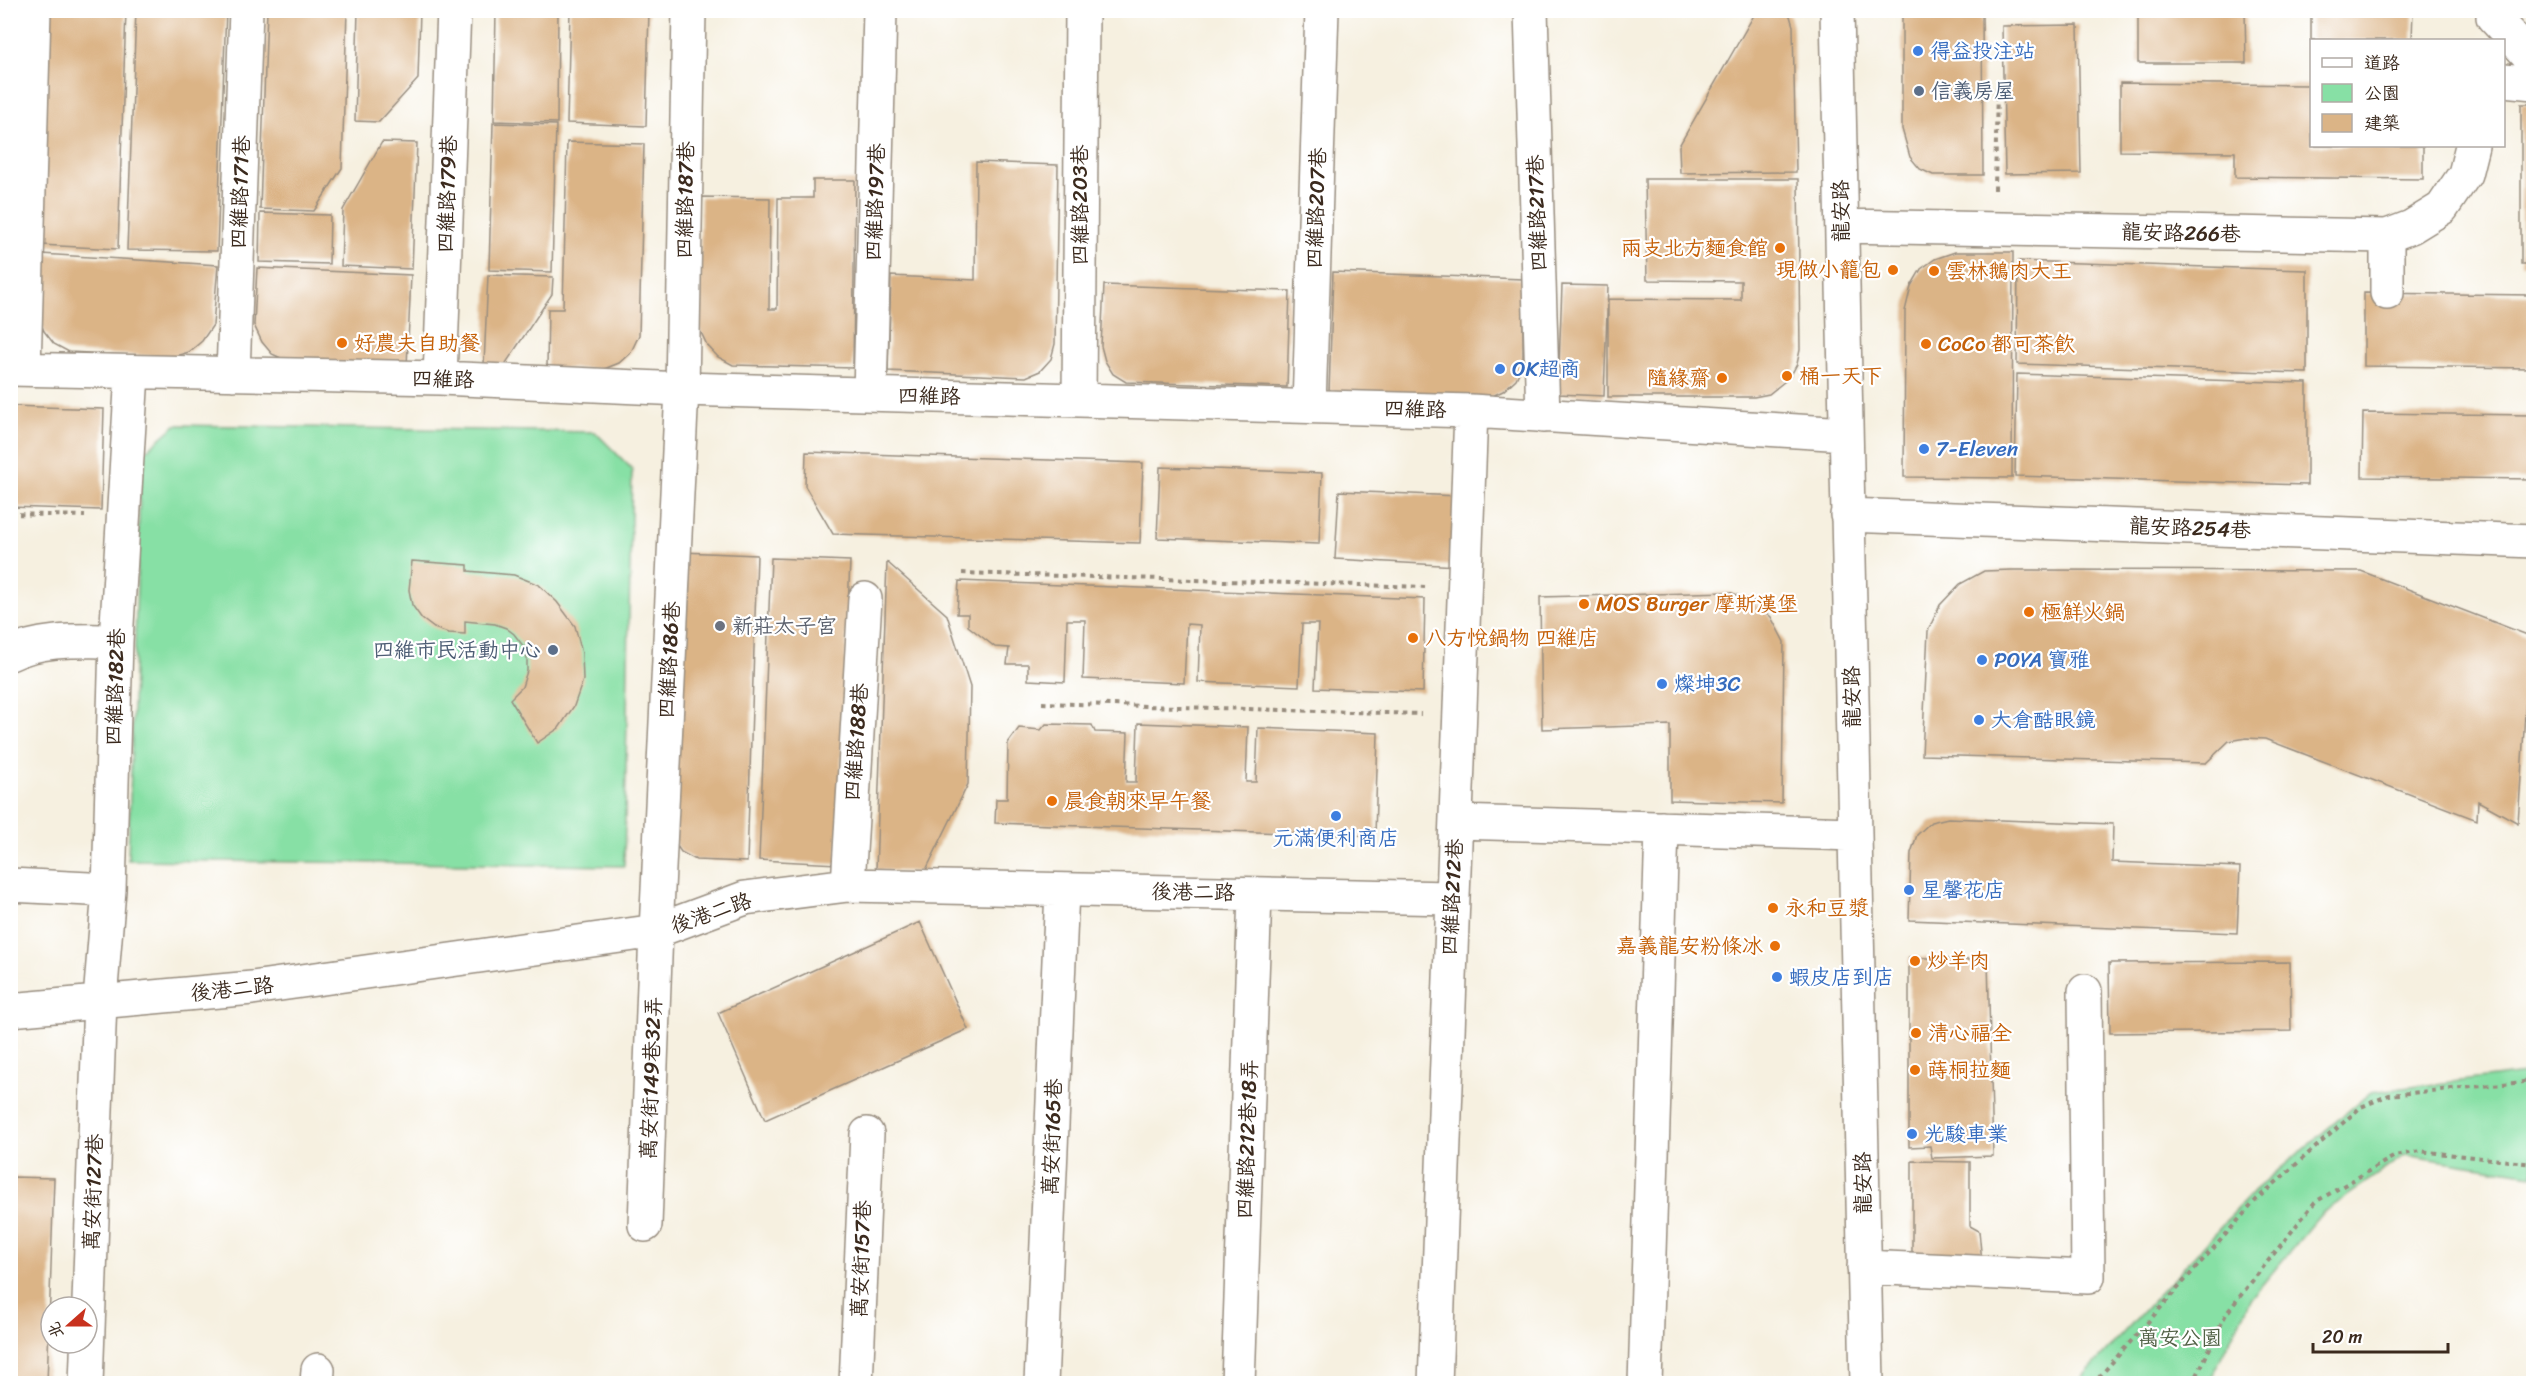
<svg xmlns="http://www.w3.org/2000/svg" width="2544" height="1394" font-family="Sriracha,'LXGW WenKai TC',sans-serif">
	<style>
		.green { fill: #87e0a5; stroke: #618562; stroke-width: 1.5 }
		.building { fill: #dbb486 }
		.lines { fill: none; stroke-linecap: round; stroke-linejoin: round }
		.minor-casing { stroke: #988d7f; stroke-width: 36 }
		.path { stroke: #988d7f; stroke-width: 4; stroke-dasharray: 4.5 4.5; stroke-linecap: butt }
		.minor { stroke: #fff; stroke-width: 33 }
		.shop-dot { fill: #3f7fe0; stroke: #fff; stroke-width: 2 }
		.service-dot { fill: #5c6f8a; stroke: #fff; stroke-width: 2 }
		.food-dot { fill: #e8710a; stroke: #fff; stroke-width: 2 }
		.worship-dot { fill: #6b7280; stroke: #fff; stroke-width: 2 }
		.labels { text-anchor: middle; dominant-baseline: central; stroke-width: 4.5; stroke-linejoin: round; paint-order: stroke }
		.shop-label { font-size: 21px; fill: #366cbe; stroke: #fff; text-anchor: start }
		.service-label { font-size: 21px; fill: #4e5e75; stroke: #fff; text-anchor: start }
		.street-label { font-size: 21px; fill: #3b2a1e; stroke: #fff }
		.food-label { font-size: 21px; fill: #c56008; stroke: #fff; text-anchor: start }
		.worship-label { font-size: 21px; fill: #5b616d; stroke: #fff; text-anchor: start }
		.park-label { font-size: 21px; fill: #526146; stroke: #fff }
	</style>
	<rect width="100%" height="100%" fill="#fff"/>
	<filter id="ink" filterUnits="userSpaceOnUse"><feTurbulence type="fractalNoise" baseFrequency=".0167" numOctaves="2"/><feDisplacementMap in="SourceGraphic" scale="12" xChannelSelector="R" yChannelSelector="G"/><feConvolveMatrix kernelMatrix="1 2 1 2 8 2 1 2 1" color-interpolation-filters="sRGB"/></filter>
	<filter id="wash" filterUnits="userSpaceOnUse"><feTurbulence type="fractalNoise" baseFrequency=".008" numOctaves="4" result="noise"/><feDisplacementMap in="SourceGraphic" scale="24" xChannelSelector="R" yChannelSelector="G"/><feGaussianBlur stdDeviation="1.35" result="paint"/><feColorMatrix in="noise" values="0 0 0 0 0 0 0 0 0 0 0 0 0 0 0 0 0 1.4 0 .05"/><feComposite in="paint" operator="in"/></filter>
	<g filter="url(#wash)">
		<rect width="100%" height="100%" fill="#f6f0e0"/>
		<path class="green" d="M176,425l419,7 37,37 -8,397 -496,-6 13,-405z
			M2533,1072v103l-128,-20 -83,58 -71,85 -43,85h-131l178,-193 116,-98z"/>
		<g id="blocks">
			<path class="building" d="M10,10h7l-5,126h-2z
				M48,10h78l-8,239 -78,-4z
				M136,10h90l-9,241 -90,-1z
				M267,10h80l-5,158 -28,43 -54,-2z
				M358,10h62l-2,69 -39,43 -24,-1z
				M496,10h62l-1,113 -63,-2z
				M570,10h79l-3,116 -79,-3z
				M1757,10h27l6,6 3,10 3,146 -116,1 -1,-27z
				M1902,10h80l1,165h-50l-13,-6 -10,-12 -8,-28z
				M2138,10h107l1,53h-108z
				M2311,10h102l-1,30h-101z
				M2078,25l3,148 -76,1 -3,-148z
				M2120,83l192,2v61h111v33l-188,-2v-25l-115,-1z
				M2521,104h13v160h-13z
				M493,123l63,2 -4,147 -63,-2z
				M382,142l35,1 -5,126 -71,-3 2,-56z
				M567,142l77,2 -5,191 -8,17 -12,11 -15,6 -57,-1 1,-59h15z
				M976,162l82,3 -3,179 -4,15 -11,12 -14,6 -138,-6 3,-95 84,4z
				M1645,179h153l2,171 -3,14 -7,13 -21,17 -15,3h-146v-98l133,1v-19l-94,-1z
				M813,180h42l-2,188 -120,-3 -15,-8 -11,-12 -8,-17 2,-131 69,1 -1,111h8l1,-111h35z
				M260,213l70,2 -1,49 -70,-2z
				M1955,252h58l-1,226 -108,-1 1,-166 6,-25 10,-17 14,-10z
				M41,254l177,11 -5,60 -11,16 -13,11 -17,5 -103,-5 -15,-8 -10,-13 -7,-17z
				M2018,261l289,9v103l-290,-9z
				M257,268l154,7 -4,91 -119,-5 -16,-7 -10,-12 -8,-17z
				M1333,272l190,7v85l-7,15 -13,12 -15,7 -159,-6z
				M488,275l65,2 -1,17 -48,72 -20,-1z
				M1104,285l186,6 -3,96 -161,-5 -13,-8 -8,-13 -4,-15z
				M1562,285l46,1 -4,110 -46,-2z
				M2364,293l170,2v73l-170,-2z
				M2017,374l290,9v102l-292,-9z
				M10,406l94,3 -3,101 -91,-3z
				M2363,413l171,2v64l-172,-2z
				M806,452l337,11 -3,80 -307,-9 -28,-48z
				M1160,467l162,6 -3,71 -162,-6z
				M1339,491l120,5 -2,70 -122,-7z
				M681,552l76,3 -10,307 -51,-2 -15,-8 -6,-9z
				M771,558l79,3 -13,303 -78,-4z
				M412,561l56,4v6l46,4 25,10 18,17 18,24 7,27 1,27 -9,26 -15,22 -22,15 -27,-44 12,-12 5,-16v-12l-3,-12 -10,-13 -8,-6 -11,-4 -30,-3v13l-17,-1 -14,-5 -12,-9 -10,-14 -3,-15z
				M887,562l60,53 23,72 -2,97 -43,88 -49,-2z
				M2012,570l349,1 169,65 -12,187 -40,-22 -1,19 -212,-81 -18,-1 -18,3 -23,22 -284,-8 6,-124 12,-26 20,-21 24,-13z
				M959,581l466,18 -2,93 -108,-4 3,-64h-16l-3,62 -101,-4 2,-57 -13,-1 -3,59 -101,-4 2,-59h-18l-2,62 -37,-2v-16h-21l2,-16 -14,-1 -27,-21v-12h-11z
				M1729,592l22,8 20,17 13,25 -2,161 -112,-3v-75l-128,4 -2,-132z
				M1138,723l110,4 -2,55h10l2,-54 120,5 -3,103 -380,-13 1,-24h11l1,-56 11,-15 22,2 5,-6 46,1 3,7 33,1 -2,49h10z
				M1948,818l165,6 -1,38 128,5 -3,66 -328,-13 2,-67 6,-18 14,-13z
				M920,922l48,107 -203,91 -47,-107z
				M1909,957l79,4 5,195 -61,2 -2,-12 -21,1z
				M2290,962l1,69 -181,2 -1,-70z
				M1912,1161l58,1v64l9,5 3,31 -70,-1z
				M10,1177l44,1 -7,206h-37z"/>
		</g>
	</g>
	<g filter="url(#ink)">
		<use href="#blocks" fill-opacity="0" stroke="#988d7f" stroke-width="1.5"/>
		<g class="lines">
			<defs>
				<path id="minor" d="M1531,10l12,406
					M1837,10l30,1374
					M2493,17l41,44
					M2504,80l30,3
					M1842,226l545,10 24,-9 31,-19 23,-34 7,-28
					M2387,236v57
					M10,369l430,9 242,11 789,22 375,23
					M24,369l10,-359
					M233,374l13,-364
					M440,378l14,-368
					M870,394l10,-384
					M1079,400l3,-390
					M1309,406l13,-396
					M1847,515l687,26
					M10,654c32,-16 72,-13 106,-13
					M1456,822l399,12
					M10,885l99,5
					M848,885l17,-286
					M10,1010l242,-22 404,-57 89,-33 103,-13 603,13
					M645,1225l11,-294 26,-542 7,-379
					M1864,1267l224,10 -3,-286
					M86,1384l14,-384 9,-110 7,-249 16,-268
					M317,1384l1,-14
					M856,1384l11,-250
					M1041,1384l21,-494
					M1238,1384l17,-490
					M1435,1384l36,-973
					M1645,1384l17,-556"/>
			</defs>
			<use href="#minor" class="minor-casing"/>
			<path class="path" d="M1995,190l2,-104
				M10,514l75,2
				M962,573l463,14
				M1042,703l379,11
				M2093,1384l164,-185 104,-92 28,-12 145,-14
				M2193,1384l33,-70 89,-112 80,-46 25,-5 114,13"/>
			<use href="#minor" class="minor"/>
		</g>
	</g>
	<g class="shop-dot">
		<circle cx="1918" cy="51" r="6"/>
		<circle cx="1500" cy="369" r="6"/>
		<circle cx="1924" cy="449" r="6"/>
		<circle cx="1982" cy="660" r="6"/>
		<circle cx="1662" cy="684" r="6"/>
		<circle cx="1979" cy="720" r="6"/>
		<circle cx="1336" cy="816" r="6"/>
		<circle cx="1909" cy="890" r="6"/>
		<circle cx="1777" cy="977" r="6"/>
		<circle cx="1912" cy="1134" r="6"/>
	</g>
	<g class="service-dot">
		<circle cx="1919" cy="91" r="6"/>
		<circle cx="553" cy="650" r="6"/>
	</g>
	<g class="food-dot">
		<circle cx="1780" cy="248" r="6"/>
		<circle cx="1893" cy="270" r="6"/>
		<circle cx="1934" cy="271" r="6"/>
		<circle cx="342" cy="343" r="6"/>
		<circle cx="1926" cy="344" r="6"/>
		<circle cx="1787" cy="376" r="6"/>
		<circle cx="1722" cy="378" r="6"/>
		<circle cx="1584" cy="604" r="6"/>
		<circle cx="2029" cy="612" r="6"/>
		<circle cx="1413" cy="638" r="6"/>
		<circle cx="1052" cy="801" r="6"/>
		<circle cx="1773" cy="908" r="6"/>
		<circle cx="1775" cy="946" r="6"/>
		<circle cx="1915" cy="961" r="6"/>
		<circle cx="1916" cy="1033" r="6"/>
		<circle cx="1915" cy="1070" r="6"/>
	</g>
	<circle class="worship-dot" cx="720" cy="626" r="6"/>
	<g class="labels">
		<g class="shop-label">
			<text x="1930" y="51">得益投注站</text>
			<text x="1512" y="369">OK超商</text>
			<text x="1936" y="449">7-Eleven</text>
			<text x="1994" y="660">POYA 寶雅</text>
			<text x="1674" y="684">燦坤3C</text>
			<text x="1991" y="720">大倉酷眼鏡</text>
			<text x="1336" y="838" text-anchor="middle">元滿便利商店</text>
			<text x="1921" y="890">星馨花店</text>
			<text x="1789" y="977">蝦皮店到店</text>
			<text x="1924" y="1134">光駿車業</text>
		</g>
		<g class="service-label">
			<text x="1931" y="91">信義房屋</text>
			<text x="541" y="650" text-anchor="end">四維市民活動中心</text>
		</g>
		<g class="street-label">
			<text transform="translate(240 192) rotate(-88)">四維路171巷</text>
			<text transform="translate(447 194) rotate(-88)">四維路179巷</text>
			<text transform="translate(685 200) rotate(-89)">四維路187巷</text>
			<text transform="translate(875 202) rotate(-88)">四維路197巷</text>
			<text transform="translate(1080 205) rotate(-90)">四維路203巷</text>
			<text transform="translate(1316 208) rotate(-88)">四維路207巷</text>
			<text transform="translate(1841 211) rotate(-91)">龍安路</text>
			<text transform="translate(1537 213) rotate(-92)">四維路217巷</text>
			<text transform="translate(2181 233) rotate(1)">龍安路266巷</text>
			<text transform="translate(443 379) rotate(2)">四維路</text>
			<text transform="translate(929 396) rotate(1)">四維路</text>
			<text transform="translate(1415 409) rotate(2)">四維路</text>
			<text transform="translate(2190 528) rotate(2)">龍安路254巷</text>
			<text transform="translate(669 660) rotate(-87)">四維路186巷</text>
			<text transform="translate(115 687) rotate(-88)">四維路182巷</text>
			<text transform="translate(1852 697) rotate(-91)">龍安路</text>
			<text transform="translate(856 742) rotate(-86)">四維路188巷</text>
			<text transform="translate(1193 892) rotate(1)">後港二路</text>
			<text transform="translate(1452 897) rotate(-87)">四維路212巷</text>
			<text transform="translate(711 913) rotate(-19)">後港二路</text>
			<text transform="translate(232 989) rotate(-6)">後港二路</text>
			<text transform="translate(651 1078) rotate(-88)">萬安街149巷32弄</text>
			<text transform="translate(1052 1137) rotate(-88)">萬安街165巷</text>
			<text transform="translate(1247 1139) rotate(-88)">四維路212巷18弄</text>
			<text transform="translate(1863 1183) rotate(-91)">龍安路</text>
			<text transform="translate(93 1192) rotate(-88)">萬安街127巷</text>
			<text transform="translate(861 1259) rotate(-88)">萬安街157巷</text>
		</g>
		<g class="food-label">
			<text x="1768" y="248" text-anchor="end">兩支北方麵食館</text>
			<text x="1881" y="270" text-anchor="end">現做小籠包</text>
			<text x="1946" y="271">雲林鵝肉大王</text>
			<text x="354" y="343">好農夫自助餐</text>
			<text x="1938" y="344">CoCo 都可茶飲</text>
			<text x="1799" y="376">桶一天下</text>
			<text x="1710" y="378" text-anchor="end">隨緣齋</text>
			<text x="1596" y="604">MOS Burger 摩斯漢堡</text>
			<text x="2041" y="612">極鮮火鍋</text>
			<text x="1425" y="638">八方悅鍋物 四維店</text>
			<text x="1064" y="801">晨食朝來早午餐</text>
			<text x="1785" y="908">永和豆漿</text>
			<text x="1763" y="946" text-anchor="end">嘉義龍安粉條冰</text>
			<text x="1927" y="961">炒羊肉</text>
			<text x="1928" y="1033">清心福全</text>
			<text x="1927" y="1070">蒔桐拉麵</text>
		</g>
		<g class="worship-label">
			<text x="732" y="626">新莊太子宮</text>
		</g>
		<g class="park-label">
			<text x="2180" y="1338">萬安公園</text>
		</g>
	</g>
	<rect width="2544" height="1394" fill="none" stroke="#fff" stroke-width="36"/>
	<rect x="2310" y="39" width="195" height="108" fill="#ffffff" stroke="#b1aaa5" stroke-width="1.5"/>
	<rect x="2322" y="58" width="30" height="9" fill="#ffffff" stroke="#b1aaa5" stroke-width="1.5"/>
	<text x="2364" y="69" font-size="18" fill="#3b2a1e">道路</text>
	<rect x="2322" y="84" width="30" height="18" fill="#87e0a5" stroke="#b1aaa5" stroke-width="1.5"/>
	<text x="2364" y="99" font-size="18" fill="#3b2a1e">公園</text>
	<rect x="2322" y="114" width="30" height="18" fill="#dbb486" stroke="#b1aaa5" stroke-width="1.5"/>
	<text x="2364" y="129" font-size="18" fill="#3b2a1e">建築</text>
	<g transform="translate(69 1325) rotate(249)"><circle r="28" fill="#ffffff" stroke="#b1aaa5" stroke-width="1.5"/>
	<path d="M0-4.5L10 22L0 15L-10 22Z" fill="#c8321e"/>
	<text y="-9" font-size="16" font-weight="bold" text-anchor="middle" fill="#3b2a1e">北</text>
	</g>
	<path d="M2313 1343v9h135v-9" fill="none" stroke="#3b2a1e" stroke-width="3"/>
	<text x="2322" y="1343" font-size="18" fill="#3b2a1e" stroke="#ffffff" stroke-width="4.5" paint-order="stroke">20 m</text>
</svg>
